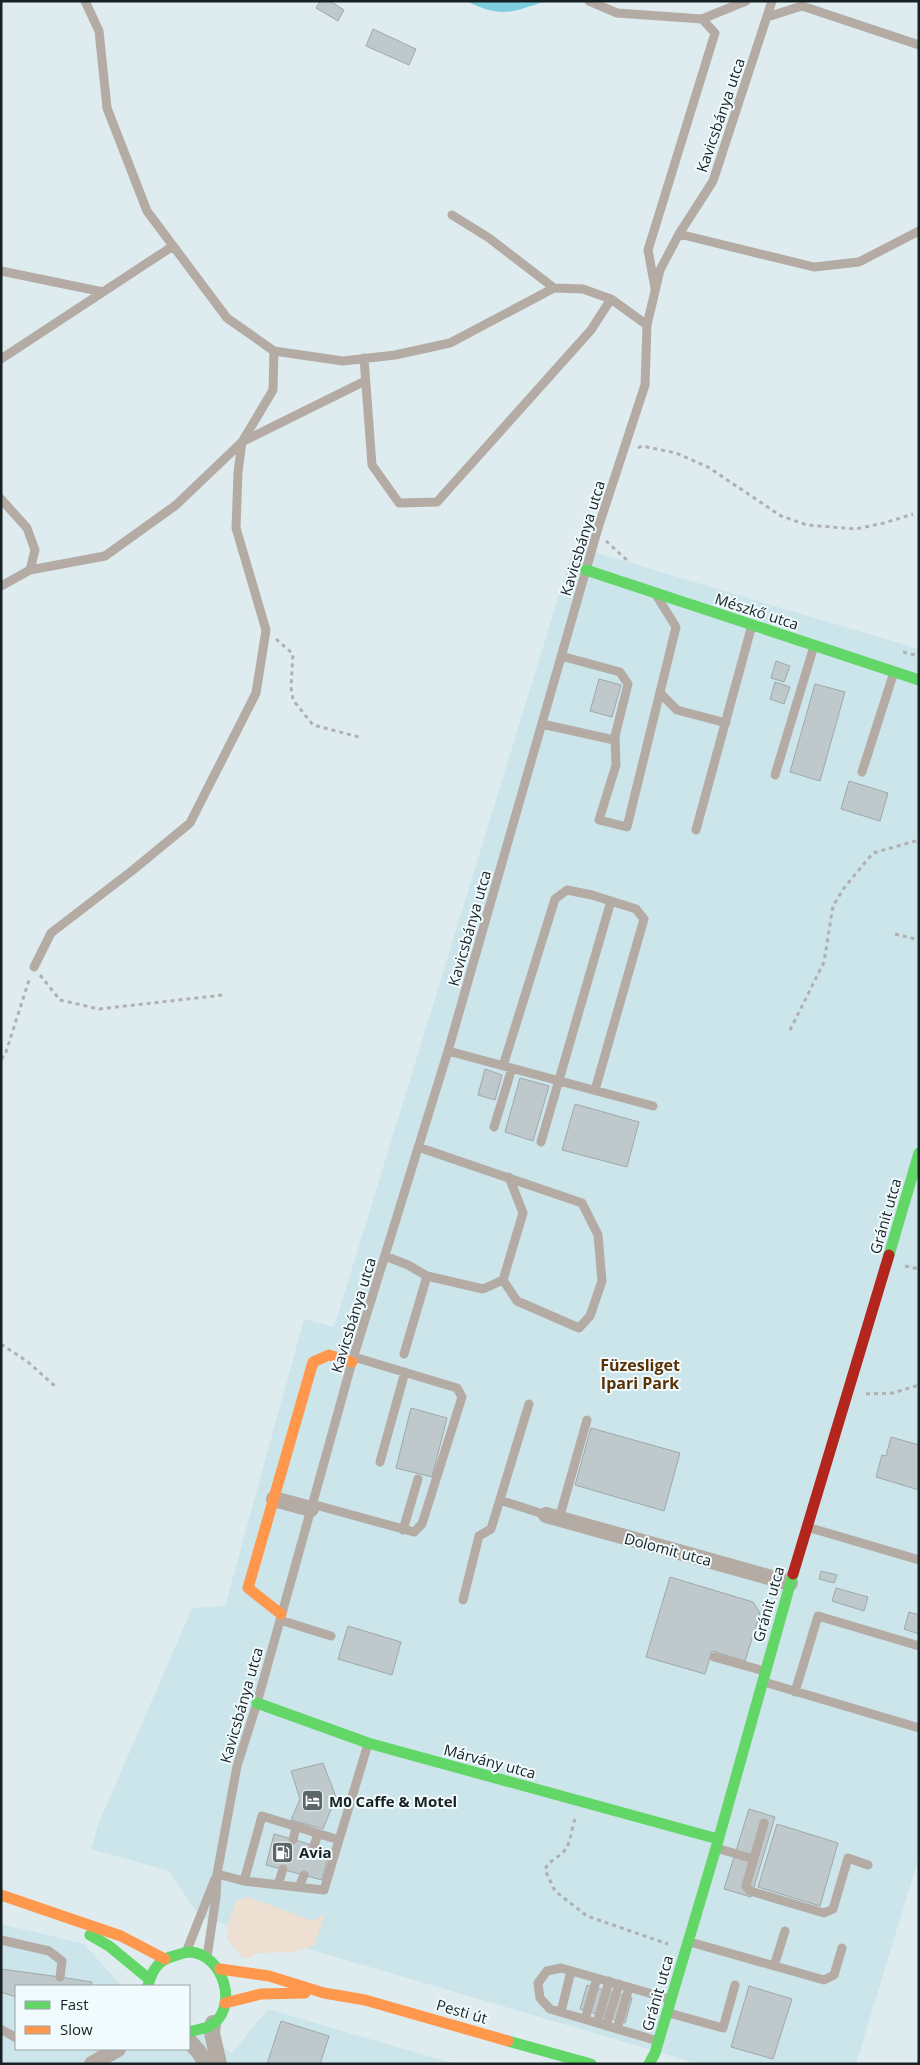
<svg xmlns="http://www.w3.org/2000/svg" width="920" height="2065" font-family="'Open Sans',sans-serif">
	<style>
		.built { fill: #cce5ea }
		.green { fill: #eddfd1 }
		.water { fill: #7ecede }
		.building { fill: #bfc9cc; stroke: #9ea8aa }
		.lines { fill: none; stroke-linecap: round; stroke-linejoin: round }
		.path { stroke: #b0b0ae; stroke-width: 3; stroke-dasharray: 4 4; stroke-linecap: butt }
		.lane { stroke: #b4aba4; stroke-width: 9 }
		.street { stroke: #b4aba4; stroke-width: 16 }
		.fast { stroke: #63d668; stroke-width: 11 }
		.slow { stroke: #ff974d; stroke-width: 11 }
		.jam { stroke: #b3261e; stroke-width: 11 }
		.labels { text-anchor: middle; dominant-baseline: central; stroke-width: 4; stroke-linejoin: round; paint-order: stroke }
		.street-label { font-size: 15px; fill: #172022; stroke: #f1fbfd }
		.poi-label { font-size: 15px; font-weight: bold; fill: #172022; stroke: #f1fbfd; text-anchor: start }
		.neighbourhood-label { font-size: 16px; font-weight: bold; fill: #5b3106; stroke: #f1fbfd }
	</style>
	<rect width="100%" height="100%" fill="#dfecef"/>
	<path class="built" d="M574,546l345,103v1208l-63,207h-157l-499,-147 -31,-46 -78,-22 7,-24 94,-217 33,-2 79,-287 30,8z
		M1,1924l83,20 38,42h-106v63h173v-22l43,26 36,-44 187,55h-454z"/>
	<path class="green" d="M248,1897l62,23 7,-1 8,-5 -11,32 -19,6 -38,1 -7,5h-7l-16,-19 1,-16 8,-22z"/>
	<path class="water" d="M466,1h80c-36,12 -44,17 -80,0z"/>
	<path class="building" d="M320,1h10l14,9 -6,11 -22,-13z
		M373,29l43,20 -7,16 -43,-19z
		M776,661l14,5 -6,16 -13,-4z
		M599,679l22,6 -9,32 -22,-6z
		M775,682l15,5 -6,17 -14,-5z
		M815,684l30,8 -25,89 -30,-9z
		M849,781l39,12 -8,28 -39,-12z
		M485,1069l17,6 -7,25 -17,-5z
		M520,1078l29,8 -16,55 -28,-9z
		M575,1104l64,18 -12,45 -65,-17z
		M411,1408l36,10 -15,59 -36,-9z
		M591,1428l89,25 -16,58 -89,-26z
		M891,1437l28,8v45l-43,-13 6,-22 4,1z
		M821,1571l16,4 -3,8 -15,-4z
		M670,1577l83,25 7,11 -15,48 -33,-10 -7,23 -59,-17z
		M836,1588l32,9 -4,14 -32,-10z
		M909,1612l10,3v19l-15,-5z
		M348,1626l53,16 -9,33 -54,-16z
		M323,1763l13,34 -13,32 -32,-9 9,-21 -9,-28z
		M749,1809l26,8 -24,80 -27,-8z
		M777,1824l61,19 -18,63 -62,-19z
		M274,1834l56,16 -8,30 -56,-15z
		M1,1969l59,8 32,5 -1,4h-75v11l-15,-5z
		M587,1985l45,13 -7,25 -45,-14z
		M749,1986l43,13 -19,60 -42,-12z
		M281,2021l48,15 -9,28h-53z"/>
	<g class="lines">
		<path class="path" d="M638,448l4,-2 34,7 32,14 73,49 26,9 49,4 28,-6 29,-9
			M606,541l23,21
			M276,639l17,15 -2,33 2,13 20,25 46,12
			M903,652l16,4
			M895,934l24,6
			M40,975l20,25 39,9 124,-14
			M790,1030l34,-68 9,-56 11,-18 29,-35 46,-13
			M1,1059l4,-4 25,-78
			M905,1266l14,3
			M1,1344l27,18 29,26
			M866,1394l27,-1 26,-8
			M575,1819c-3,8 -4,20 -8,28 -5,10 -19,13 -22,23l10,21 32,25 81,28"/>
		<path class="lane" d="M85,1l14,30 8,77 40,103 80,107 47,33 69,10 52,-6 55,-12 104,-55 29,1 28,10 36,26
			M589,1l28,12 85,6 44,-18
			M767,17l35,-11 117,39
			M452,215l37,23 65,50
			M679,234l135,33 45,-5 60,-31
			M1,271l102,21
			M655,288l-7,-38 67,-217 -13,-14
			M364,358l8,107 27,38 38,-1 154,-172 20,-31
			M1,359l172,-113
			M1,499l26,29 8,22 -5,20
			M1,586l29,-16 75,-14 71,-51 66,-63 123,-61
			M660,693l17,17 49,13
			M542,724l72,16 14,-56 -8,-12 -59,-16
			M615,737l1,28 -17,55 28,7 49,-200 -18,-29
			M862,772l32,-100
			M775,775l39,-129
			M696,830l56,-205
			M34,967l17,-34 82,-63 57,-47 66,-130 10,-63 -30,-102 2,-56 4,-30 31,-52 1,-39
			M448,1051l205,55
			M503,1066l52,-167 12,-9 25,5 44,14 8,10 -49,171
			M494,1127l18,-59
			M541,1142l70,-241
			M418,1147l164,56 16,32 4,46 -12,35 -11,12 -62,-27 -14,-21
			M385,1256l23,9 19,11 -23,78
			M427,1276l56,13 20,-9 20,-67 -14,-36
			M380,1462l25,-90
			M500,1500l46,15
			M312,1504l102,28 8,-8 40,-127 -5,-9 -103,-31
			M559,1519l28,-99
			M807,1527l112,33
			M403,1530l15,-51
			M463,1600l16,-64 12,-7 38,-125
			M280,1620l51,16
			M714,1657l50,14
			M764,1682l155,46
			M795,1692l23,-76 101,30
			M764,1823l-18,63 4,5 74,22 9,-4 15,-51 20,7
			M293,1840l3,-13
			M339,1840l29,-96
			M314,1846l4,-12
			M716,1848l38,11
			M217,1874l27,7 80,9 15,-50 -77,-24 -18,65
			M278,1885l5,-16
			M299,1887l5,-12
			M1,1940l48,11 13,10 -2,16
			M690,1942l134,38 10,-5 8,-27
			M187,1950l28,-71
			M207,1957l9,-60 1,-23 20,-108 20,-63 95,-341 96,-311 150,-523 47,-143 2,-60 13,-55 19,-36 34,-53 59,-180
			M774,1966l11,-35
			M561,2012l10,-41
			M669,2013l54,15 12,-43
			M585,2019l12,-41
			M597,2023l12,-42
			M606,2026l13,-42
			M1,2029l15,9
			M617,2029l12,-42
			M658,2041l-108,-32 -10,-11 -2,-15 9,-12 14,-3 109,31"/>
		<path class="street" d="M274,1499l37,10
			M546,1515l244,68
			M213,2023l-1,10 7,31
			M189,2041l10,11 7,12
			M92,2064l26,-15"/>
		<path class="fast" d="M586,570l333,110
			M889,1255l30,-102
			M257,1703l111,40 350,96
			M90,1935l19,11 40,33
			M148,1986c3,-14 11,-27 26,-30 5,-1 10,-4 15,-4 35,1 52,59 19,75 -6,2 -13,3 -19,5
			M508,2041l83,23
			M649,2064l6,-11 61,-205 77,-274"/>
		<path class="slow" d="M281,1614l-33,-26 65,-226 16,-7 23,7
			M1,1895l120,41 44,23
			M220,1969l49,7 55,17 41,7 143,41
			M225,2003l36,-9 44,-1"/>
		<path class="jam" d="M793,1574l96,-319"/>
	</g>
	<defs>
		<symbol id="hotel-square" viewBox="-11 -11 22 22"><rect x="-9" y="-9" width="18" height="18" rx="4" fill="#5d676a" stroke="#f1fbfd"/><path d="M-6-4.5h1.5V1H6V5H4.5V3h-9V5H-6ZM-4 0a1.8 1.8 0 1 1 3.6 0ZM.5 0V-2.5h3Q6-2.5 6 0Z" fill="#fff"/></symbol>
		<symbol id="fuel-square" viewBox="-11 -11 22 22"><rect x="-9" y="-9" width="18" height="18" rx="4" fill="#5d676a" stroke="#f1fbfd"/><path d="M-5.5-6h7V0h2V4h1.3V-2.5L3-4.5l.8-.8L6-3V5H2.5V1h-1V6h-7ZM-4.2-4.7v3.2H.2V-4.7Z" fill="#fff"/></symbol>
	</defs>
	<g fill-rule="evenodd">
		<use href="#hotel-square" x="300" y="1788" width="25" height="25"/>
		<use href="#fuel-square" x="270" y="1840" width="25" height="25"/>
	</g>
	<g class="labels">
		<g class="street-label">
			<text transform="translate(720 115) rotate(-71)">Kavicsbánya utca</text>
			<text transform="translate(582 538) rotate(-73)">Kavicsbánya utca</text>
			<text transform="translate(757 611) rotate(18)">Mészkő utca</text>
			<text transform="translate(469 928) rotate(-74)">Kavicsbánya utca</text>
			<text transform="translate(885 1216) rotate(-74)">Gránit utca</text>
			<text transform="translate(353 1315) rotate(-73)">Kavicsbánya utca</text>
			<text transform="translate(668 1549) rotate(15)">Dolomit utca</text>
			<text transform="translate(768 1604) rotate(-74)">Gránit utca</text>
			<text transform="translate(241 1705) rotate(-74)">Kavicsbánya utca</text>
			<text transform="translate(490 1761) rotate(15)">Márvány utca</text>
			<text transform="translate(657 1993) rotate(-74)">Gránit utca</text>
			<text transform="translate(462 2011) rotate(16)">Pesti út</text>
		</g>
		<g class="poi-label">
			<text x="329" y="1801">M0 Caffe &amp; Motel</text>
			<text x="299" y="1852">Avia</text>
		</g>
		<g class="neighbourhood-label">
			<text x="640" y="1365">Füzesliget<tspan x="640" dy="18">Ipari Park</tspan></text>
		</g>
	</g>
	<rect width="920" height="2065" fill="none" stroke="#172022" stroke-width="5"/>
	<rect x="15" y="1985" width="175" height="65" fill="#f1fbfd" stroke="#9aa3a5"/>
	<rect x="25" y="2001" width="25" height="8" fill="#63d668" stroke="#9aa3a5"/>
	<text x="60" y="2010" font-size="15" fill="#172022">Fast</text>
	<rect x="25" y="2026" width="25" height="8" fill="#ff974d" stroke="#9aa3a5"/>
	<text x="60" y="2035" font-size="15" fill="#172022">Slow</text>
</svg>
